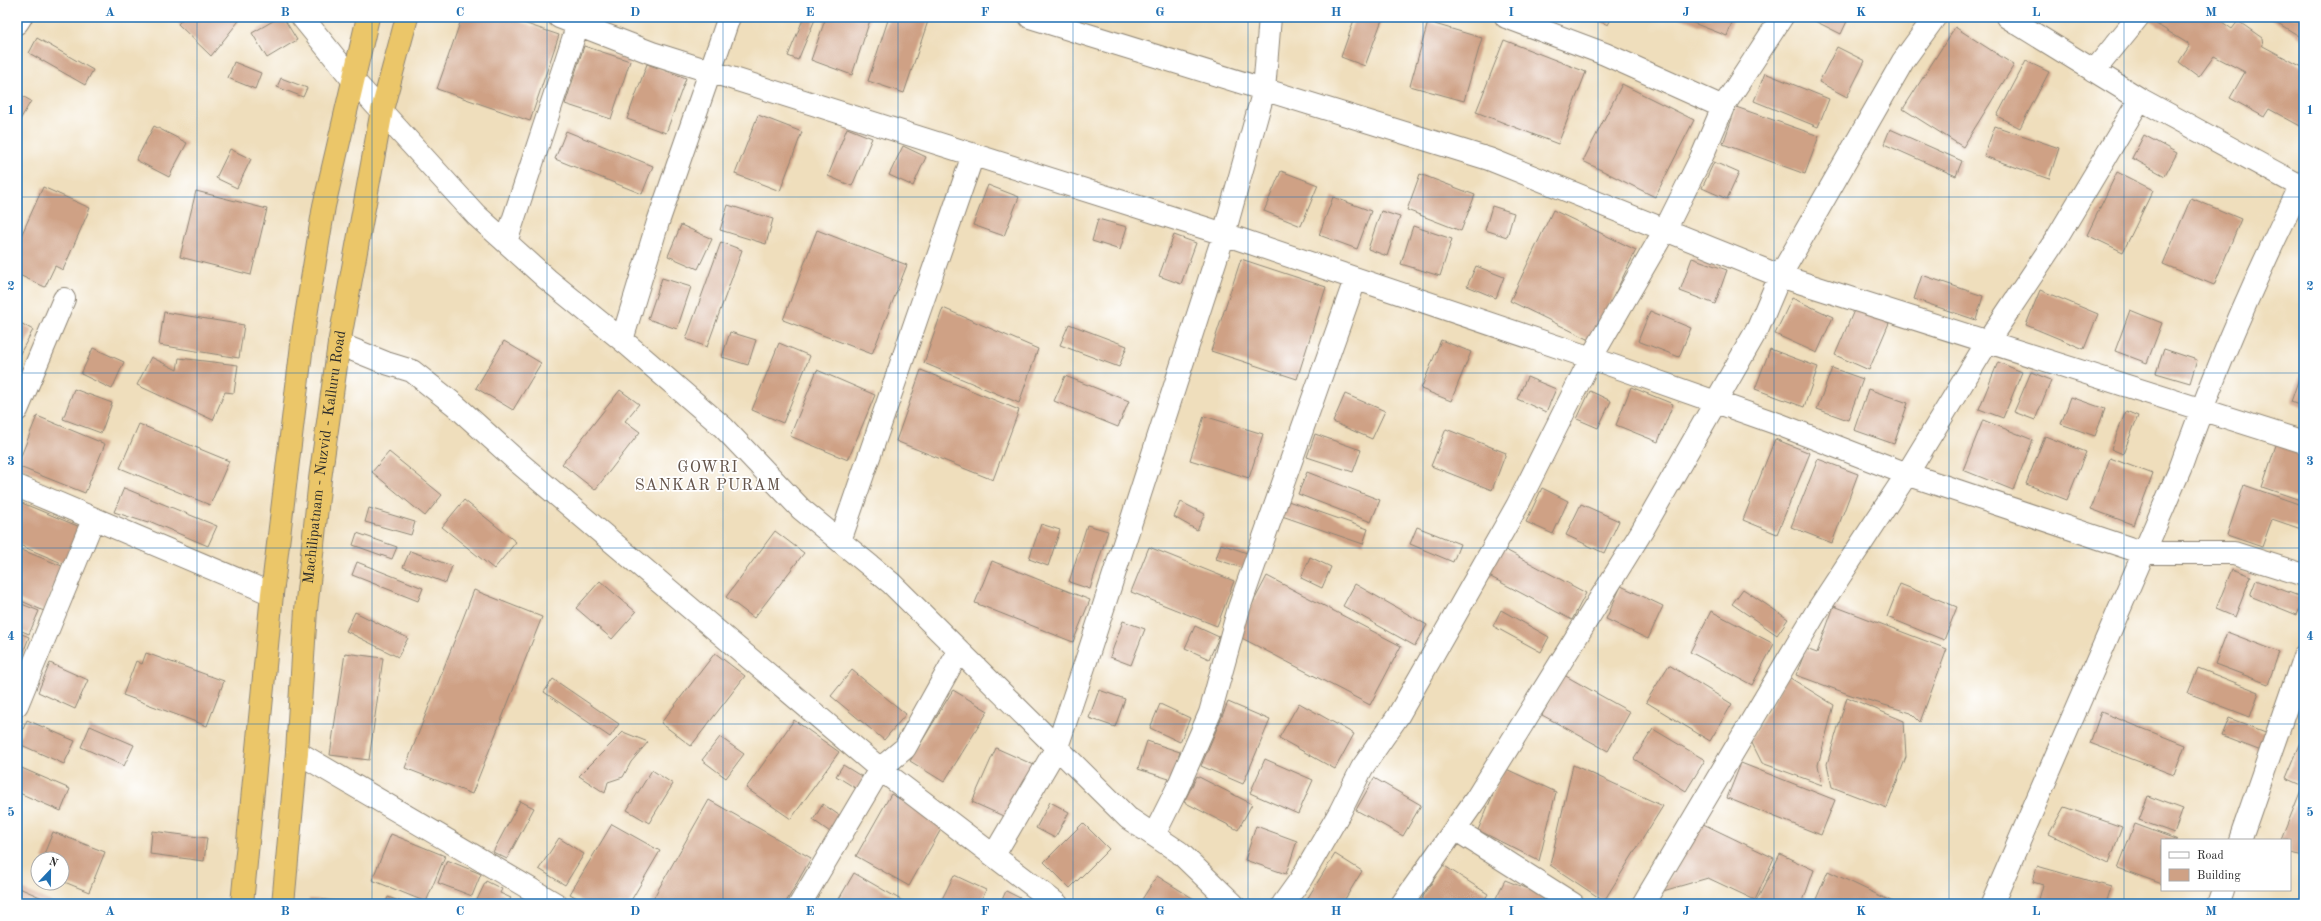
<svg xmlns="http://www.w3.org/2000/svg" width="2321" height="921" font-family="'Old Standard TT',serif">
	<style>
		.building { fill: #cfa185 }
		.lines { fill: none; stroke-linecap: round; stroke-linejoin: round }
		.minor-casing { stroke: #8d8474; stroke-width: 24 }
		.highway-casing { stroke: #8d8474; stroke-width: 24 }
		.minor { stroke: #fff; stroke-width: 22 }
		.highway { stroke: #ebc669; stroke-width: 22 }
		.grid { fill: none; stroke: #1f6fb2; stroke-width: 1; stroke-opacity: 0.55 }
		.labels { text-anchor: middle; dominant-baseline: central; stroke-width: 3.5; stroke-linejoin: round; paint-order: stroke }
		.street-label { font-size: 15px; fill: #2b2b2b; stroke: #fff }
		.neighbourhood-label { font-size: 16px; letter-spacing: 1px; fill: #64544a; stroke: #fff }
		.neatline { fill: none; stroke: #1f6fb2; stroke-width: 1.5 }
		.grid-label { font-size: 13px; text-anchor: middle; font-weight: bold; fill: #1f6fb2 }
	</style>
	<rect width="100%" height="100%" fill="#fff"/>
	<filter id="ink" filterUnits="userSpaceOnUse"><feTurbulence type="fractalNoise" baseFrequency=".025" numOctaves="2"/><feDisplacementMap in="SourceGraphic" scale="8" xChannelSelector="R" yChannelSelector="G"/><feConvolveMatrix kernelMatrix="1 2 1 2 8 2 1 2 1" color-interpolation-filters="sRGB"/></filter>
	<filter id="wash" filterUnits="userSpaceOnUse"><feTurbulence type="fractalNoise" baseFrequency=".012" numOctaves="4" result="noise"/><feDisplacementMap in="SourceGraphic" scale="16" xChannelSelector="R" yChannelSelector="G"/><feGaussianBlur stdDeviation="0.9" result="paint"/><feColorMatrix in="noise" values="0 0 0 0 0 0 0 0 0 0 0 0 0 0 0 0 0 1.4 0 .05"/><feComposite in="paint" operator="in"/></filter>
	<g filter="url(#wash)">
		<rect width="100%" height="100%" fill="#efdebc"/>
		<g id="blocks">
			<path class="building" d="M184,17h58l-31,39 -33,-32z
				M280,17h3l14,23 -30,18 -15,-25z
				M462,17h44l53,18 -29,86 -93,-32z
				M804,17h12l-18,43 -10,-4z
				M826,17h45l-19,58 -41,-15z
				M889,17h26l13,4 -24,72 -36,-12z
				M1355,17h28l-18,49 -24,-9z
				M1590,17h22l-4,8z
				M1678,17h56l-7,19z
				M1807,17h42l-8,17z
				M2145,17h70l17,12 6,-8 24,17 1,7h-2l43,23v60l-35,-19 -5,8 -34,-19 15,-26 -31,-16 -15,21 -20,-15 11,-17z
				M2268,17h36v22z
				M1428,22l54,16 -18,63 -54,-15z
				M1955,27l59,38 -51,82 -60,-38z
				M37,38l56,32 -8,15 -56,-32z
				M1504,40l82,32 -28,72 -82,-32z
				M584,46l46,15 -19,58 -46,-15z
				M1837,47l28,14 -18,36 -28,-15z
				M2026,61l23,11 -29,56 -23,-12z
				M234,62l27,11 -6,16 -27,-11z
				M647,64l39,14 -20,55 -39,-14z
				M1765,73l64,26 -11,28 -64,-26z
				M281,78l26,10 -4,9 -26,-10z
				M1622,84l72,36 -39,77 -72,-36z
				M17,93l14,8 -14,24z
				M1736,107l83,29 -14,38 -82,-30z
				M758,115l44,17 -22,59 -45,-17z
				M154,126l33,17 -18,34 -33,-17z
				M1995,126l64,22 -10,31 -65,-23z
				M847,128l25,10 -20,48 -24,-10z
				M1890,129l72,32 -6,15 -72,-32z
				M566,131l87,35 -11,28 -87,-35z
				M2144,135l33,18 -12,23 -33,-18z
				M903,146l23,11 -13,29 -24,-11z
				M230,149l21,10 -14,29 -21,-10z
				M1714,162l25,11 -12,26 -25,-11z
				M1281,171l37,14 -17,41 -37,-15z
				M2117,172l36,18 -30,62 -36,-17z
				M1420,174l55,21 -14,36 -54,-21z
				M988,185l31,12 -15,39 -31,-11z
				M43,187l47,21 -27,62 -8,-4 -10,21 -28,-13v-29z
				M196,191l71,18 -16,66 -71,-18z
				M1333,197l38,14 -14,38 -38,-14z
				M2191,198l50,21 -27,66 -51,-21z
				M728,205l45,14 -7,25 -46,-14z
				M1492,206l22,7 -7,24 -22,-7z
				M1553,210l83,40 -44,91 -82,-40z
				M1381,211l19,6 -13,39 -19,-7z
				M1098,219l29,8 -7,23 -28,-9z
				M681,225l31,14 -14,30 -30,-13z
				M1413,226l39,13 -12,37 -39,-12z
				M817,230l90,35 -35,89 -89,-34z
				M1174,235l22,8 -15,41 -22,-8z
				M721,242l21,8 -35,97 -21,-8z
				M1692,258l35,12 -12,34 -35,-13z
				M1241,259l85,28 -29,92 -86,-28z
				M1476,266l28,11 -8,21 -29,-12z
				M1922,275l61,21 -7,24 -62,-21z
				M662,278l29,9 -14,42 -29,-10z
				M2040,290l58,24 -14,35 -58,-24z
				M1792,298l41,19 -16,36 -42,-19z
				M943,308l95,41 -19,54 -95,-40z
				M1855,308l34,15 -20,47 -34,-15z
				M2130,310l32,13 -15,40 -32,-12z
				M1650,311l41,17 -12,29 -41,-16z
				M164,312l80,13 -5,33 -80,-13z
				M17,321l16,9 -16,29z
				M1069,324l58,22 -8,21 -59,-22z
				M730,332l26,8 -8,25 -26,-8z
				M1441,340l30,12 -20,49 -30,-12z
				M504,341l37,22 -28,47 -37,-22z
				M779,343l31,13 -27,67 -31,-13z
				M93,348l31,14 -12,27 -31,-15z
				M1770,349l48,18 -14,40 -49,-18z
				M2164,349l33,11 -7,23 -34,-10z
				M151,357l26,13 2,-12 59,7 -4,28 -9,-1 -12,28 -76,-35z
				M1998,362l24,10 -19,46 -24,-9z
				M2304,363v44l-13,-5z
				M1832,368l31,11 -15,41 -31,-11z
				M817,370l58,25 -27,65 -58,-24z
				M921,370l98,40 -26,70 -97,-39z
				M2031,372l20,8 -16,40 -21,-8z
				M1065,376l64,25 -11,26 -64,-26z
				M1527,377l29,12 -10,23 -29,-13z
				M1631,387l42,17 -15,38 -42,-17z
				M74,389l38,14 -11,30 -38,-14z
				M1868,389l40,14 -14,41 -40,-14z
				M620,390l19,14 -14,17 15,11 -45,58 -33,-26z
				M1590,391l21,10 -13,27 -21,-9z
				M1345,394l40,17 -13,28 -39,-17z
				M2071,397l34,12 -10,27 -34,-12z
				M2126,411l12,5 -15,38 -12,-5z
				M37,416l68,28 -20,49 -68,-27z
				M1204,416l59,18 -14,44 -59,-18z
				M1983,420l50,20 -20,50 -50,-20z
				M139,424l90,37 -19,44 -90,-37z
				M1446,429l60,24 -14,37 -61,-24z
				M1315,434l46,16 -8,22 -46,-15z
				M2045,436l41,16 -19,48 -41,-16z
				M1775,439l35,14 -33,81 -34,-14z
				M2277,442l27,9 -1,50 -41,-14z
				M389,452l53,43 -17,21 -53,-44z
				M2110,458l43,16 -19,51 -43,-16z
				M1818,459l40,15 -26,69 -41,-16z
				M1307,472l73,28 -9,22 -73,-28z
				M2244,485l60,21v24l-32,-11 -10,28 -35,-12z
				M124,488l93,38 -9,20 -59,-25 -1,2 -34,-11z
				M1542,488l26,13 -15,33 -27,-12z
				M464,500l52,42 -22,27 -52,-42z
				M17,501l63,26 -16,37 -47,-20z
				M1288,501l80,28 -5,15 -81,-28z
				M1181,502l24,12 -8,16 -23,-13z
				M1581,504l38,17 -15,32 -38,-18z
				M369,508l46,14 -4,13 -46,-13z
				M1041,524l19,6 -12,36 -19,-7z
				M1087,525l21,6 -18,58 -21,-7z
				M1417,527l43,17 -7,18 -43,-18z
				M775,531l29,22 -50,65 -28,-21z
				M357,533l40,14 -5,12 -39,-14z
				M1221,544l29,10 -5,15 -29,-10z
				M1149,547l85,34 -17,45 -86,-34z
				M17,548l45,18 -18,45 -27,-12z
				M1502,548l84,45 -14,27 -85,-45z
				M410,551l42,15 -6,17 -43,-16z
				M1310,557l21,10 -9,21 -21,-10z
				M992,561l98,39 -17,42 -98,-39z
				M357,562l66,26 -5,13 -66,-26z
				M2232,569l19,7 -16,41 -19,-8z
				M1267,576l134,70 -31,59 -134,-70z
				M2256,580l48,18 -7,17 -47,-19z
				M600,581l36,31 -24,27 -36,-31z
				M1355,584l72,41 -12,21 -72,-40z
				M1900,584l57,23 -13,33 -57,-23z
				M1621,586l42,20 -15,33 -42,-20z
				M1743,589l45,30 -11,16 -45,-31z
				M474,590l68,27 -70,177 -67,-26z
				M17,602l22,9 -10,23 -12,-5z
				M1834,606l113,43 -27,73 -9,-9 -60,-18 -55,-20 10,-26 11,4z
				M1501,610l48,27 -8,15 -48,-26z
				M1711,611l63,33 -22,41 -62,-33z
				M355,612l53,26 -10,19 -52,-26z
				M1123,621l22,8 -14,36 -21,-8z
				M1195,626l24,11 -10,22 -24,-11z
				M17,632l12,5 -7,19 -5,-2z
				M2227,632l52,20 -11,32 -53,-20z
				M146,653l78,28 -17,45 -84,-31 13,-34 6,3z
				M345,653l38,5 -14,102 -39,-5z
				M715,653l30,23 -54,70 -30,-23z
				M50,663l38,17 -13,29 -37,-17z
				M1669,665l63,39 -22,37 -64,-39z
				M2198,668l61,24 -9,25 -62,-24z
				M852,670l54,44 -22,26 -53,-44z
				M1564,675l66,37 -22,39 -66,-36z
				M1787,676l47,29 -16,60 4,20 -60,-22 -11,-22z
				M553,679l66,45 -9,13 -66,-45z
				M953,690l35,21 -44,71 -34,-21z
				M1099,690l26,9 -10,28 -26,-9z
				M1847,697l57,24 2,36 -19,51 -55,-21 -5,-23z
				M1228,702l42,18 -27,64 -42,-18z
				M1299,703l55,31 -19,35 -56,-31z
				M1160,704l30,14 -10,24 -30,-14z
				M2101,712l84,33 -11,30 -84,-32z
				M2229,718l39,15 -7,18 -39,-15z
				M27,720l48,21 -11,23 -47,-21z
				M794,720l45,32 -48,67 -45,-31z
				M90,726l44,19 -10,21 -43,-19z
				M1653,729l52,31 -19,31 -52,-32z
				M623,732l25,10 -17,20 -8,15 -15,5 -3,11 -26,-17z
				M2304,735v51l-18,-8z
				M720,737l24,17 -18,24 -24,-18z
				M1147,741l33,11 -8,28 -34,-11z
				M996,748l38,17 -24,54 -38,-17z
				M1265,759l48,21 -15,34 -48,-21z
				M1741,763l94,37 -14,35 -94,-37z
				M843,765l21,13 -7,11 -21,-13z
				M1573,765l90,41 -59,95 -54,-36z
				M17,766l53,23 -9,22 -44,-19z
				M1504,768l52,24 -17,69 -61,-31z
				M652,770l21,14 -24,39 -22,-13z
				M1197,776l55,28 -14,26 -54,-28z
				M1374,778l47,27 -18,31 -47,-26z
				M2301,790l3,1v65l-14,-3v-13h-9z
				M891,794l53,30 -35,62 -53,-30z
				M2148,796l35,13 -9,24 -35,-13z
				M709,800l102,58 -26,46h-135z
				M520,801l14,7 -27,51 -14,-7z
				M1050,802l19,10 -14,26 -19,-10z
				M823,804l20,14 -10,16 -20,-14z
				M2064,807l58,20 -13,36 -60,-29z
				M1699,822l75,36 -19,42 -47,-22 -45,13z
				M1083,823l26,26 -39,39 -26,-26z
				M612,824l48,27 -31,53h-42l-17,-10z
				M2135,824l43,16h-16v44l-44,-16z
				M1256,826l41,15 -11,33 -41,-14z
				M152,831l55,7 -3,23 -54,-7z
				M53,832l52,20 -16,40 -27,-11v-22h-20z
				M391,834l54,22 -19,46 -54,-22z
				M559,838l25,16 -19,31 -26,-16z
				M1335,854l27,17 -20,33h-38z
				M1780,854l34,16 -12,34h-47z
				M447,860l34,14 -9,22 -34,-13z
				M1443,865l45,29 -6,10 -63,-1z
				M2037,866l74,21 -5,17h-49l-18,-5 4,-14 -10,-3z
				M1828,871l69,33h-83z
				M854,873l54,31h-72z
				M954,875l32,15 -7,14h-27l-10,-5z
				M1157,876l45,28h-63z
				M1505,880l40,16 -4,8h-48z
				M486,881l16,8 -2,4 11,5 -2,3 5,3h-39z
				M17,887l39,17h-39z
				M1006,891l26,13h-32z
				M388,897l19,7h-22z
				M309,899l49,3v2h-49z"/>
		</g>
	</g>
	<g filter="url(#ink)">
		<use href="#blocks" fill-opacity="0" stroke="#8d8474" stroke-width="1"/>
		<g class="lines">
			<defs>
				<path id="minor" d="M302,17l51,63 123,135 71,64 81,66 95,82 78,82 90,74 237,235 51,34 54,52
					M559,17l93,36 572,181 367,124 187,66 129,50 237,79h90l70,22
					M1030,17l459,142 291,117 524,166
					M1506,17l99,37 118,53
					M2007,17l133,82 164,89
					M17,23l4,-6
					M2094,71l44,-54
					M506,242l72,-218
					M622,340l36,-118 71,-205
					M339,344l47,19 26,8 43,34 63,57 362,307 177,135
					M17,410l47,-111
					M17,486l255,108
					M840,541l133,-386
					M17,705l76,-185
					M297,752l259,152
					M1455,829l118,75
					M1154,835l24,-48 32,-74 29,-105 116,-328
					M2240,840l64,-184
					M994,855l63,-108 31,-92 136,-421 40,-144 6,-73
					M800,904l80,-135 25,-21 54,-97
					M1283,904l18,-25 39,-67 22,-44 36,-52 119,-210 74,-148 74,-128 38,-76 20,-47 59,-90
					M1402,904l74,-105 166,-268 116,-203 22,-52 123,-215 32,-44
					M1643,904l172,-290 92,-140 81,-133 69,-103 83,-139
					M1992,904l188,-435c34,-97 75,-191 120,-282
					M2218,904l5,-14"/>
				<g id="highway">
					<path d="M242,904l30,-310 32,-266 20,-122 44,-189"/>
					<path id="s1" d="M283,904l14,-152 9,-142 14,-131 19,-135 43,-234 25,-93"/>
				</g>
			</defs>
			<use href="#minor" class="minor-casing"/>
			<use href="#highway" class="highway-casing"/>
			<use href="#minor" class="minor"/>
			<use href="#highway" class="highway"/>
		</g>
	</g>
	<path class="grid" d="M197,17v887M372,17v887M547,17v887M723,17v887M898,17v887M1073,17v887M1248,17v887M1423,17v887M1598,17v887M1774,17v887M1949,17v887M2124,17v887M17,197h2287M17,373h2287M17,548h2287M17,724h2287"/>
	<g class="labels">
		<g class="street-label">
			<text stroke="none"><textPath href="#s1" startOffset="449">Machilipatnam - Nuzvid - Kalluru Road</textPath></text>
		</g>
		<g class="neighbourhood-label">
			<text x="708" y="468">GOWRI<tspan x="708" dy="18">SANKAR PURAM</tspan></text>
		</g>
	</g>
	<rect width="2321" height="921" fill="none" stroke="#fff" stroke-width="44"/>
	<rect x="2161" y="839" width="130" height="52" fill="#ffffff" stroke="#aaaaaa"/>
	<rect x="2169" y="852" width="20" height="6" fill="#ffffff" stroke="#aaaaaa"/>
	<text x="2197" y="859" font-size="12" fill="#2b2b2b">Road</text>
	<rect x="2169" y="869" width="20" height="12" fill="#cfa185" stroke="#aaaaaa"/>
	<text x="2197" y="879" font-size="12" fill="#2b2b2b">Building</text>
	<g transform="translate(50 871) rotate(22)"><circle r="19" fill="#ffffff" stroke="#aaaaaa"/>
	<path d="M0-3L7 15L0 10L-7 15Z" fill="#1f6fb2"/>
	<text y="-6" font-size="11" font-weight="bold" text-anchor="middle" fill="#2b2b2b">N</text>
	</g>
	<rect x="22" y="22" width="2277" height="877" class="neatline"/>
	<g class="grid-label">
		<text x="110" y="16">A</text>
		<text x="285" y="16">B</text>
		<text x="460" y="16">C</text>
		<text x="635" y="16">D</text>
		<text x="810" y="16">E</text>
		<text x="985" y="16">F</text>
		<text x="1160" y="16">G</text>
		<text x="1336" y="16">H</text>
		<text x="1511" y="16">I</text>
		<text x="1686" y="16">J</text>
		<text x="1861" y="16">K</text>
		<text x="2036" y="16">L</text>
		<text x="2211" y="16">M</text>
		<text x="11" y="114">1</text>
		<text x="2310" y="114">1</text>
		<text x="11" y="290">2</text>
		<text x="2310" y="290">2</text>
		<text x="11" y="465">3</text>
		<text x="2310" y="465">3</text>
		<text x="11" y="640">4</text>
		<text x="2310" y="640">4</text>
		<text x="11" y="816">5</text>
		<text x="2310" y="816">5</text>
		<text x="110" y="915">A</text>
		<text x="285" y="915">B</text>
		<text x="460" y="915">C</text>
		<text x="635" y="915">D</text>
		<text x="810" y="915">E</text>
		<text x="985" y="915">F</text>
		<text x="1160" y="915">G</text>
		<text x="1336" y="915">H</text>
		<text x="1511" y="915">I</text>
		<text x="1686" y="915">J</text>
		<text x="1861" y="915">K</text>
		<text x="2036" y="915">L</text>
		<text x="2211" y="915">M</text>
	</g>
</svg>
